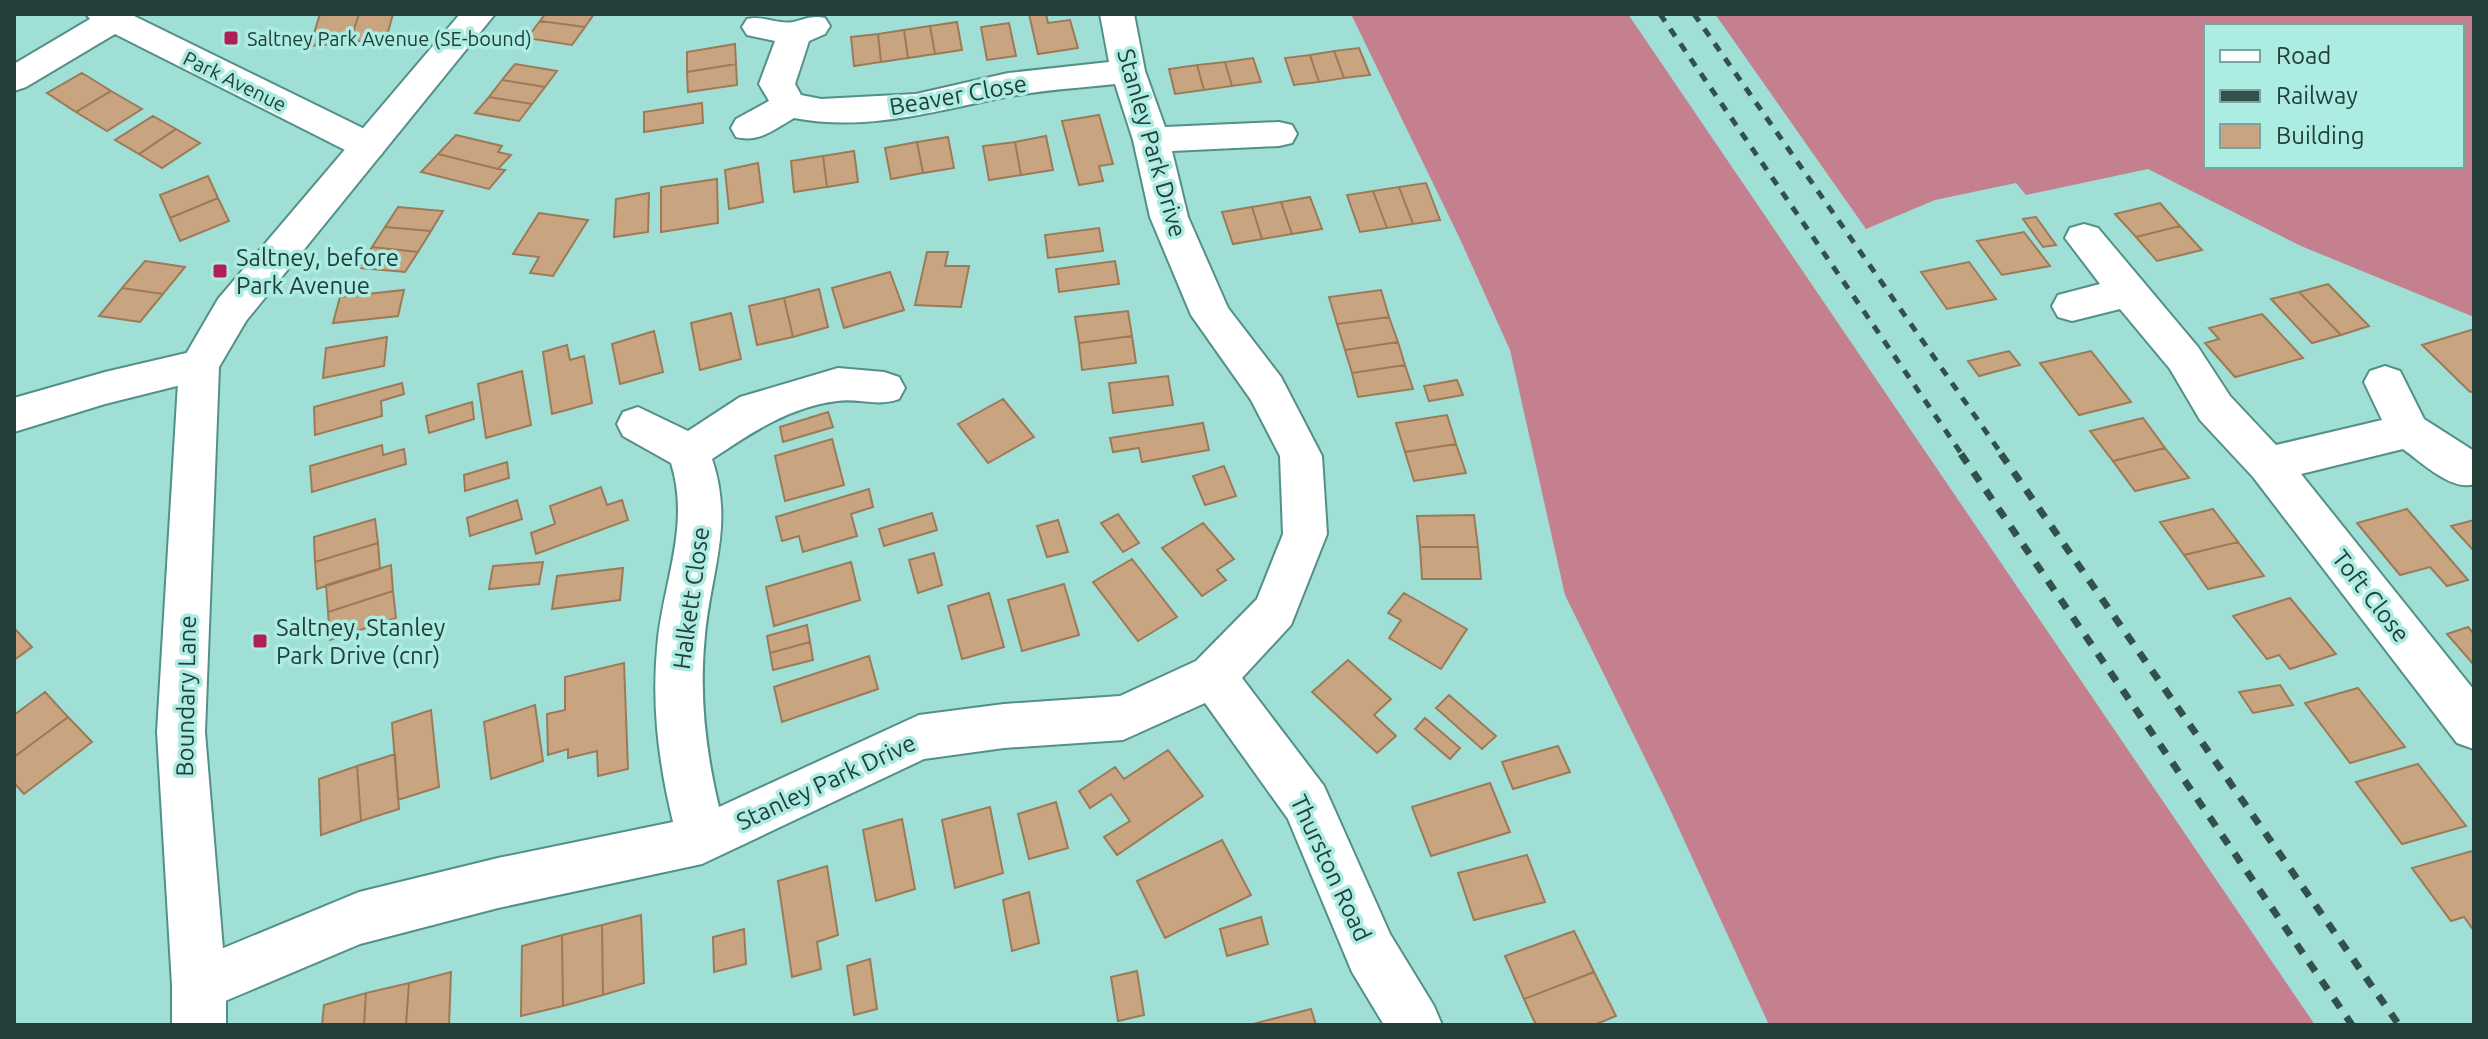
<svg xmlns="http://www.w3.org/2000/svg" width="2488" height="1039" font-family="Ubuntu,sans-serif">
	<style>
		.forest { fill: #c5808f; fill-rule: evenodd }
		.building { fill: #c9a480; stroke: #9d7a57; stroke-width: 2 }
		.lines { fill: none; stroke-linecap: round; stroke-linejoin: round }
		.street-casing { stroke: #529089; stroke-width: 4 }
		.secondary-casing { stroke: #529089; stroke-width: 4 }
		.street { fill: #fff; fill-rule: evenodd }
		.secondary { fill: #fff; fill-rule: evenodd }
		.rail-far1 { stroke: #32504c; stroke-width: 5; stroke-dasharray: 9 9; stroke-linecap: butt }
		.rail { stroke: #32504c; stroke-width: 7; stroke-dasharray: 11 11; stroke-linecap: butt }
		.poi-dot { fill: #b02054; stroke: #acece3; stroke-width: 3 }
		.labels { text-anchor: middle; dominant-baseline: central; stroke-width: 7; stroke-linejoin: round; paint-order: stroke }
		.far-poi-label { font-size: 20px; fill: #243e3a; stroke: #acece3; text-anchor: start }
		.far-street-label { font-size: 20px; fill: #243e3a; stroke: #acece3 }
		.street-label { font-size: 24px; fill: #243e3a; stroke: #acece3 }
		.poi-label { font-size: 24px; fill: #243e3a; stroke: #acece3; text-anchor: start }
	</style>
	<rect width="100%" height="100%" fill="#9fdfd6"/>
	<path class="forest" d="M1351,14h277l687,1011h-546l-102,-222 -102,-208 -55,-245 -50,-111z
		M1715,14h759v303l-173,-71 -153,-77 -122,26 -10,-12 -81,17 -69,29zM2206,26h256v140h-256z"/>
	<path class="building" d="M320,14h39l-9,28 -40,4z
		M359,14h34l-7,25 -36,3z
		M545,14h49l-9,13 -45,-6z
		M1029,14h17l2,9 22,-3 8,28 -40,6z
		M540,21l45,6 -13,18 -45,-7z
		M957,22l5,28 -27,4 -5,-28z
		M1009,23l7,33 -29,4 -6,-33z
		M930,26l5,28 -27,4 -4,-28z
		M904,30l4,28 -27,4 -3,-28z
		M878,34l3,28 -27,4 -3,-29z
		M735,44l1,20 -49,8v-20z
		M1359,48l11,27 -26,3 -10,-27z
		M1334,51l10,27 -25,4 -9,-27z
		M1310,55l9,27 -25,3 -9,-27z
		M1253,58l8,24 -29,4 -7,-24z
		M1225,62l7,24 -28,4 -7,-25z
		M515,64l42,7 -12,16 -43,-7z
		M736,64l1,21 -49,7 -1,-20z
		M1197,65l7,25 -29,4 -6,-25z
		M82,73l29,18 -35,21 -29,-19z
		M502,80l43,7 -13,17 -43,-7z
		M111,91l31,18 -35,22 -31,-19z
		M489,97l43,7 -13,17 -44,-8z
		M702,103l1,20 -59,9v-20z
		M1099,115l14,49 -14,2 4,15 -24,4 -17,-64z
		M153,116l23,13 -37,25 -24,-14z
		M176,129l24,14 -38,25 -23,-14z
		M456,135l46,11 -4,6 13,3 -13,14 -60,-15z
		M1046,136l7,34 -32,5 -6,-33z
		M948,137l6,31 -31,5 -6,-31z
		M917,142l6,31 -32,6 -6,-31z
		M1015,142l6,33 -32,5 -6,-34z
		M854,151l4,31 -31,5 -4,-31z
		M438,154l60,15 7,1 -16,19 -68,-17z
		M823,156l4,31 -33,5 -3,-31z
		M758,163l5,39 -34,7 -4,-39z
		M208,176l10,22 -48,20 -10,-23z
		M717,179l1,44 -57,9v-45z
		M1426,183l14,37 -27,4 -14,-37z
		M1399,187l14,37 -26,4 -14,-37z
		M1373,191l14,37 -27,4 -13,-37z
		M649,193l-1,39 -34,5 2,-38z
		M1310,197l12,32 -30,5 -11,-32z
		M218,198l11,23 -49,20 -10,-23z
		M1281,202l11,32 -30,5 -10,-32z
		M2160,203l20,23 -44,11 -21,-23z
		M398,207l45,4 -12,20 -46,-4z
		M1252,207l10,32 -29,5 -11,-32z
		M539,213l49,7 -35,56 -23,-3 9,-16 -26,-3z
		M2036,217l20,28 -13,2 -20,-28z
		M2180,226l22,24 -45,11 -21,-24z
		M385,227l46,4 -13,21 -46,-5z
		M1099,228l4,23 -55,7 -3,-23z
		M2024,232l26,34 -48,9 -25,-34z
		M372,247l46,5 -13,20 -46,-4z
		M927,252h21l-3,14h24l-8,41 -46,-2z
		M145,261l40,6 -22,27 -41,-6z
		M1115,261l4,23 -60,8 -3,-23z
		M1969,262l27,37 -49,10 -26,-37z
		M890,272l14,38 -60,18 -12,-40z
		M2328,284l41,42 -28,9 -42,-43z
		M122,288l41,6 -23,28 -41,-6z
		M819,289l9,38 -35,10 -9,-39z
		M404,290l-6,26 -65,7 7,-26z
		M1381,290l8,27 -52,7 -8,-27z
		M2299,292l42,43 -29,8 -41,-44z
		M784,298l9,39 -36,8 -8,-39z
		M1128,311l4,25 -53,7 -4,-26z
		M731,313l10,46 -41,11 -9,-47z
		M2262,314l41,44 -68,19 -30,-34 14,-4 -10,-11z
		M1389,317l9,25 -53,8 -8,-26z
		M2474,329v62l-4,1 -48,-47z
		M654,331l9,41 -43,12 -8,-40z
		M1132,336l4,27 -54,7 -3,-27z
		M387,337l-3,29 -61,12 3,-30z
		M1398,342l7,23 -53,8 -7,-23z
		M567,345l3,15 14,-4 8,47 -40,11 -9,-62z
		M2009,351l11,14 -41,11 -11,-15z
		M2091,351l40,51 -52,13 -39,-52z
		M1405,365l8,24 -55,8 -6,-24z
		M522,371l9,54 -45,13 -8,-54z
		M1168,376l5,29 -60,8 -4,-30z
		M1457,380l6,15 -34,6 -5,-15z
		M402,383l2,11 -23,7 1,15 -67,19 -1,-28z
		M1003,399l31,38 -46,26 -30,-39z
		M472,402l2,17 -45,14 -3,-17z
		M828,412l5,15 -50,15 -3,-15z
		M1447,415l9,29 -51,8 -9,-29z
		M2143,418l22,30 -52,13 -23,-30z
		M1203,423l6,27 -67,12 -3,-14 -26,4 -3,-14z
		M832,439l12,46 -59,16 -10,-45z
		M1456,444l10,29 -52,8 -9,-29z
		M382,445l1,10 21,-6 2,15 -94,28 -2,-26z
		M2165,448l24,30 -54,13 -22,-30z
		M507,462l2,16 -44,13 -1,-16z
		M1224,466l12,30 -31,9 -12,-29z
		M601,487l6,18 15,-5 6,20 -92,34 -5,-21 24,-9 -5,-18z
		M869,489l4,18 -22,7 6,22 -54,16 -4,-16 -17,5 -6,-24z
		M517,500l5,19 -52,17 -3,-18z
		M2213,509l25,33 -54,13 -24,-33z
		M2407,509l61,71 -21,6 -17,-19 -30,8 -43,-52z
		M932,513l5,17 -53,16 -5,-17z
		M1118,514l21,29 -16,9 -22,-29z
		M1474,515l4,32h-58l-3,-31z
		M375,519l3,24 -63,19 -1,-25z
		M1058,520l10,32 -21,5 -10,-31z
		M2474,520v31l-23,-25z
		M1203,523l31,36 -17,11 9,10 -24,16 -40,-48z
		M2238,542l26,34 -56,13 -24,-34z
		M378,543l2,26 -63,20 -2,-27z
		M1420,547h58l3,32h-59z
		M934,553l8,32 -24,8 -9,-33z
		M1132,559l45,58 -39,24 -45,-59z
		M543,562l-4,22 -50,5 4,-23z
		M851,562l9,38 -86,26 -8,-39z
		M391,565l2,26 -65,21 -2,-27z
		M623,568l-3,32 -68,9 5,-33z
		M1064,584l15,51 -57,16 -14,-51z
		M393,591l3,27 -66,22 -2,-28z
		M989,593l15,54 -42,12 -14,-53z
		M1404,593l63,36 -26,40 -52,-31 12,-18 -13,-7z
		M2290,598l46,56 -46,15 -11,-14 -12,4 -34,-43z
		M807,625l3,17 -40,11 -3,-17z
		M2468,627l6,7v31l-27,-31z
		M14,628l18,19 -18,13z
		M810,642l3,18 -40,10 -3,-17z
		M869,656l9,33 -96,33 -8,-35z
		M1348,660l43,39 -17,16 22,21 -19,17 -65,-61z
		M624,663l4,106 -30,7 -1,-25 -29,7v-9l-20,6 -1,-41 18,-4v-33z
		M2280,685l13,20 -40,8 -14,-21z
		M2358,688l47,59 -55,16 -45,-60z
		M45,692l23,25 -54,40v-42z
		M1449,695l47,41 -14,13 -46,-41z
		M535,705l8,56 -52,18 -7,-57z
		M431,710l8,77 -41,13 -6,-77z
		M68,717l24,25 -68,52 -10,-11v-26z
		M1425,718l35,30 -10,11 -35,-30z
		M1558,746l12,26 -57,17 -11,-27z
		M1168,750l35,46 -86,59 -13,-18 26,-16 -19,-27 -21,14 -11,-17 36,-24 9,12z
		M395,754l4,55 -38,12 -4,-55z
		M2418,764l48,62 -64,18 -46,-62z
		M357,766l4,55 -40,14 -2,-56z
		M1490,783l20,49 -79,24 -19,-49z
		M1056,802l12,46 -39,11 -11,-45z
		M990,807l13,66 -48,15 -13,-68z
		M902,819l13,70 -39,12 -13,-71z
		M1222,840l29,55 -86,43 -28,-57z
		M2472,851l2,2v78l-10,-14 -13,4 -39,-53z
		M1527,855l18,47 -71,18 -16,-47z
		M827,866l11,69 -21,7 4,27 -29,8 -14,-96z
		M1029,892l10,51 -27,8 -9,-51z
		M641,915l3,68 -41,12 -1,-70z
		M1261,917l7,27 -41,12 -7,-27z
		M602,925l1,70 -40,11 -1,-71z
		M744,929l2,35 -32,8 -1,-35z
		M1574,931l20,41 -70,27 -19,-43z
		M562,935l1,71 -42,10 1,-70z
		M870,959l7,50 -23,6 -7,-49z
		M1137,971l7,44 -26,6 -7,-44z
		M451,972l-2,53h-43l3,-42z
		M1594,972l22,44 -22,9h-58l-12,-26z
		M409,983l-3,42h-42l2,-32z
		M366,993l-2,32h-42l2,-20z
		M1311,1009l5,16h-63v-1z"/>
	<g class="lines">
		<defs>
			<path id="street" d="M86,14h44l251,123 5,9 -5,9 -13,4 -13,-4 -240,-121 -89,53 -12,4v-27l76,-45z
				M1100,14h34l11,57 20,56 114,-5 13,3 5,9 -5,9 -13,3 -107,5 16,66 40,91 53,69 41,79 5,78 -36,91 -49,53 82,108 66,148 44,72 8,19h-58l-32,-53 -64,-153 -83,-116 -82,37 -119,8 -80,11 -222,105 -204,44 -138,36 -161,68 -19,-8 -8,-19 8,-19 179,-74 139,-34 175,-36c-15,-62 -22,-120 -15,-184 7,-60 32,-114 13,-175l-48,-27 -6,-12 6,-12 15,-5 50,24 52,-34 98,-29 46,4 15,5 6,11 -6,11c-22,8 -41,-1 -62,2 -48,6 -86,32 -125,58 22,65 -1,112 -7,176 -6,59 0,114 14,172l200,-92 85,-11 116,-8 76,-35 61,-62 26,-65 -3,-78 -29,-56 -60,-85 -41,-98 -17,-77 -18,-56c-36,4 -74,6 -110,13 -70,14 -139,35 -211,21 -19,11 -35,25 -58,19l-5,-9 5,-9 33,-18 -10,-17 16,-43 -28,-6 -5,-8 5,-8c16,-4 31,6 46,3 13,-3 18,-7 32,-4l5,8 -5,8 -16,7 -14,43 6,11 20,4 95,-5 92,-21 101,-11z
				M2084,224l14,4 100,119 32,49 46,49 106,-25 -18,-38 6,-11 15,-5 15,5 24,48 50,32v33c-22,8 -54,-23 -71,-35l-102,25 173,216v59l-17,-6 -204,-266 -53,-57 -30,-51 -50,-60 -48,12 -14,-4 -6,-11 6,-11 42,-11 -35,-46 5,-10z
				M199,350l14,5 6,11 -6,11 -108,27 -91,28v-34l91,-26z"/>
			<path id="secondary" d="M460,14h35l-249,307 -27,46 -14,365 21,253v40h-54v-40l-15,-253 22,-366 39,-67z"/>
		</defs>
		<use href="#street" class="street-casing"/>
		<use href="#secondary" class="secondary-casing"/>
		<use href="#street" class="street"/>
		<use href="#secondary" class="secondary"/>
		<path class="rail-far1" d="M1660,14l303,442
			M1694,14l309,442"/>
		<path class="rail" d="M1961,454l391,571
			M2001,454l398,571"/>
	</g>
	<g class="poi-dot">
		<rect x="223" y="30" width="16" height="16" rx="4"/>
		<rect x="212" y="263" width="16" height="16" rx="4"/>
		<rect x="252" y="633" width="16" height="16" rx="4"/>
	</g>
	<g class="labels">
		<g class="far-poi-label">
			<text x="247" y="38">Saltney Park Avenue (SE-bound)</text>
		</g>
		<g class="far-street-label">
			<text transform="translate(235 81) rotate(26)">Park Avenue</text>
		</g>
		<g class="street-label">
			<text transform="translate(958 95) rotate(-10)">Beaver Close</text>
			<text transform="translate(1152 143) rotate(74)">Stanley Park Drive</text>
			<text transform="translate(2371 596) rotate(52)">Toft Close</text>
			<text transform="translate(691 598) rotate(-82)">Halkett Close</text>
			<text transform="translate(186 696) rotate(-89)">Boundary Lane</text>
			<text transform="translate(826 782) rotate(-25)">Stanley Park Drive</text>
			<text transform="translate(1331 868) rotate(65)">Thurston Road</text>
		</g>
		<g class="poi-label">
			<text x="236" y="257">Saltney, before<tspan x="236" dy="28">Park Avenue</tspan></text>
			<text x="276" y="627">Saltney, Stanley<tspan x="276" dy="28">Park Drive (cnr)</tspan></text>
		</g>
	</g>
	<rect width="2488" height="1039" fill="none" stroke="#243e3a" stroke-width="32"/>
	<rect x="2204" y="24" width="260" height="144" fill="#acece3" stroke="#76a69f" stroke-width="2"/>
	<rect x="2220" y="50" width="40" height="12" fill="#ffffff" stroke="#76a69f" stroke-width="2"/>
	<text x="2276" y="64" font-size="24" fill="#243e3a">Road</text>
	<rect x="2220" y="90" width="40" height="12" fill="#32504c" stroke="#76a69f" stroke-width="2"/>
	<text x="2276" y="104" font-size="24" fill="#243e3a">Railway</text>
	<rect x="2220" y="124" width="40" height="24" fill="#c9a480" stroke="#76a69f" stroke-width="2"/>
	<text x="2276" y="144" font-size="24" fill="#243e3a">Building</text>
</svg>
